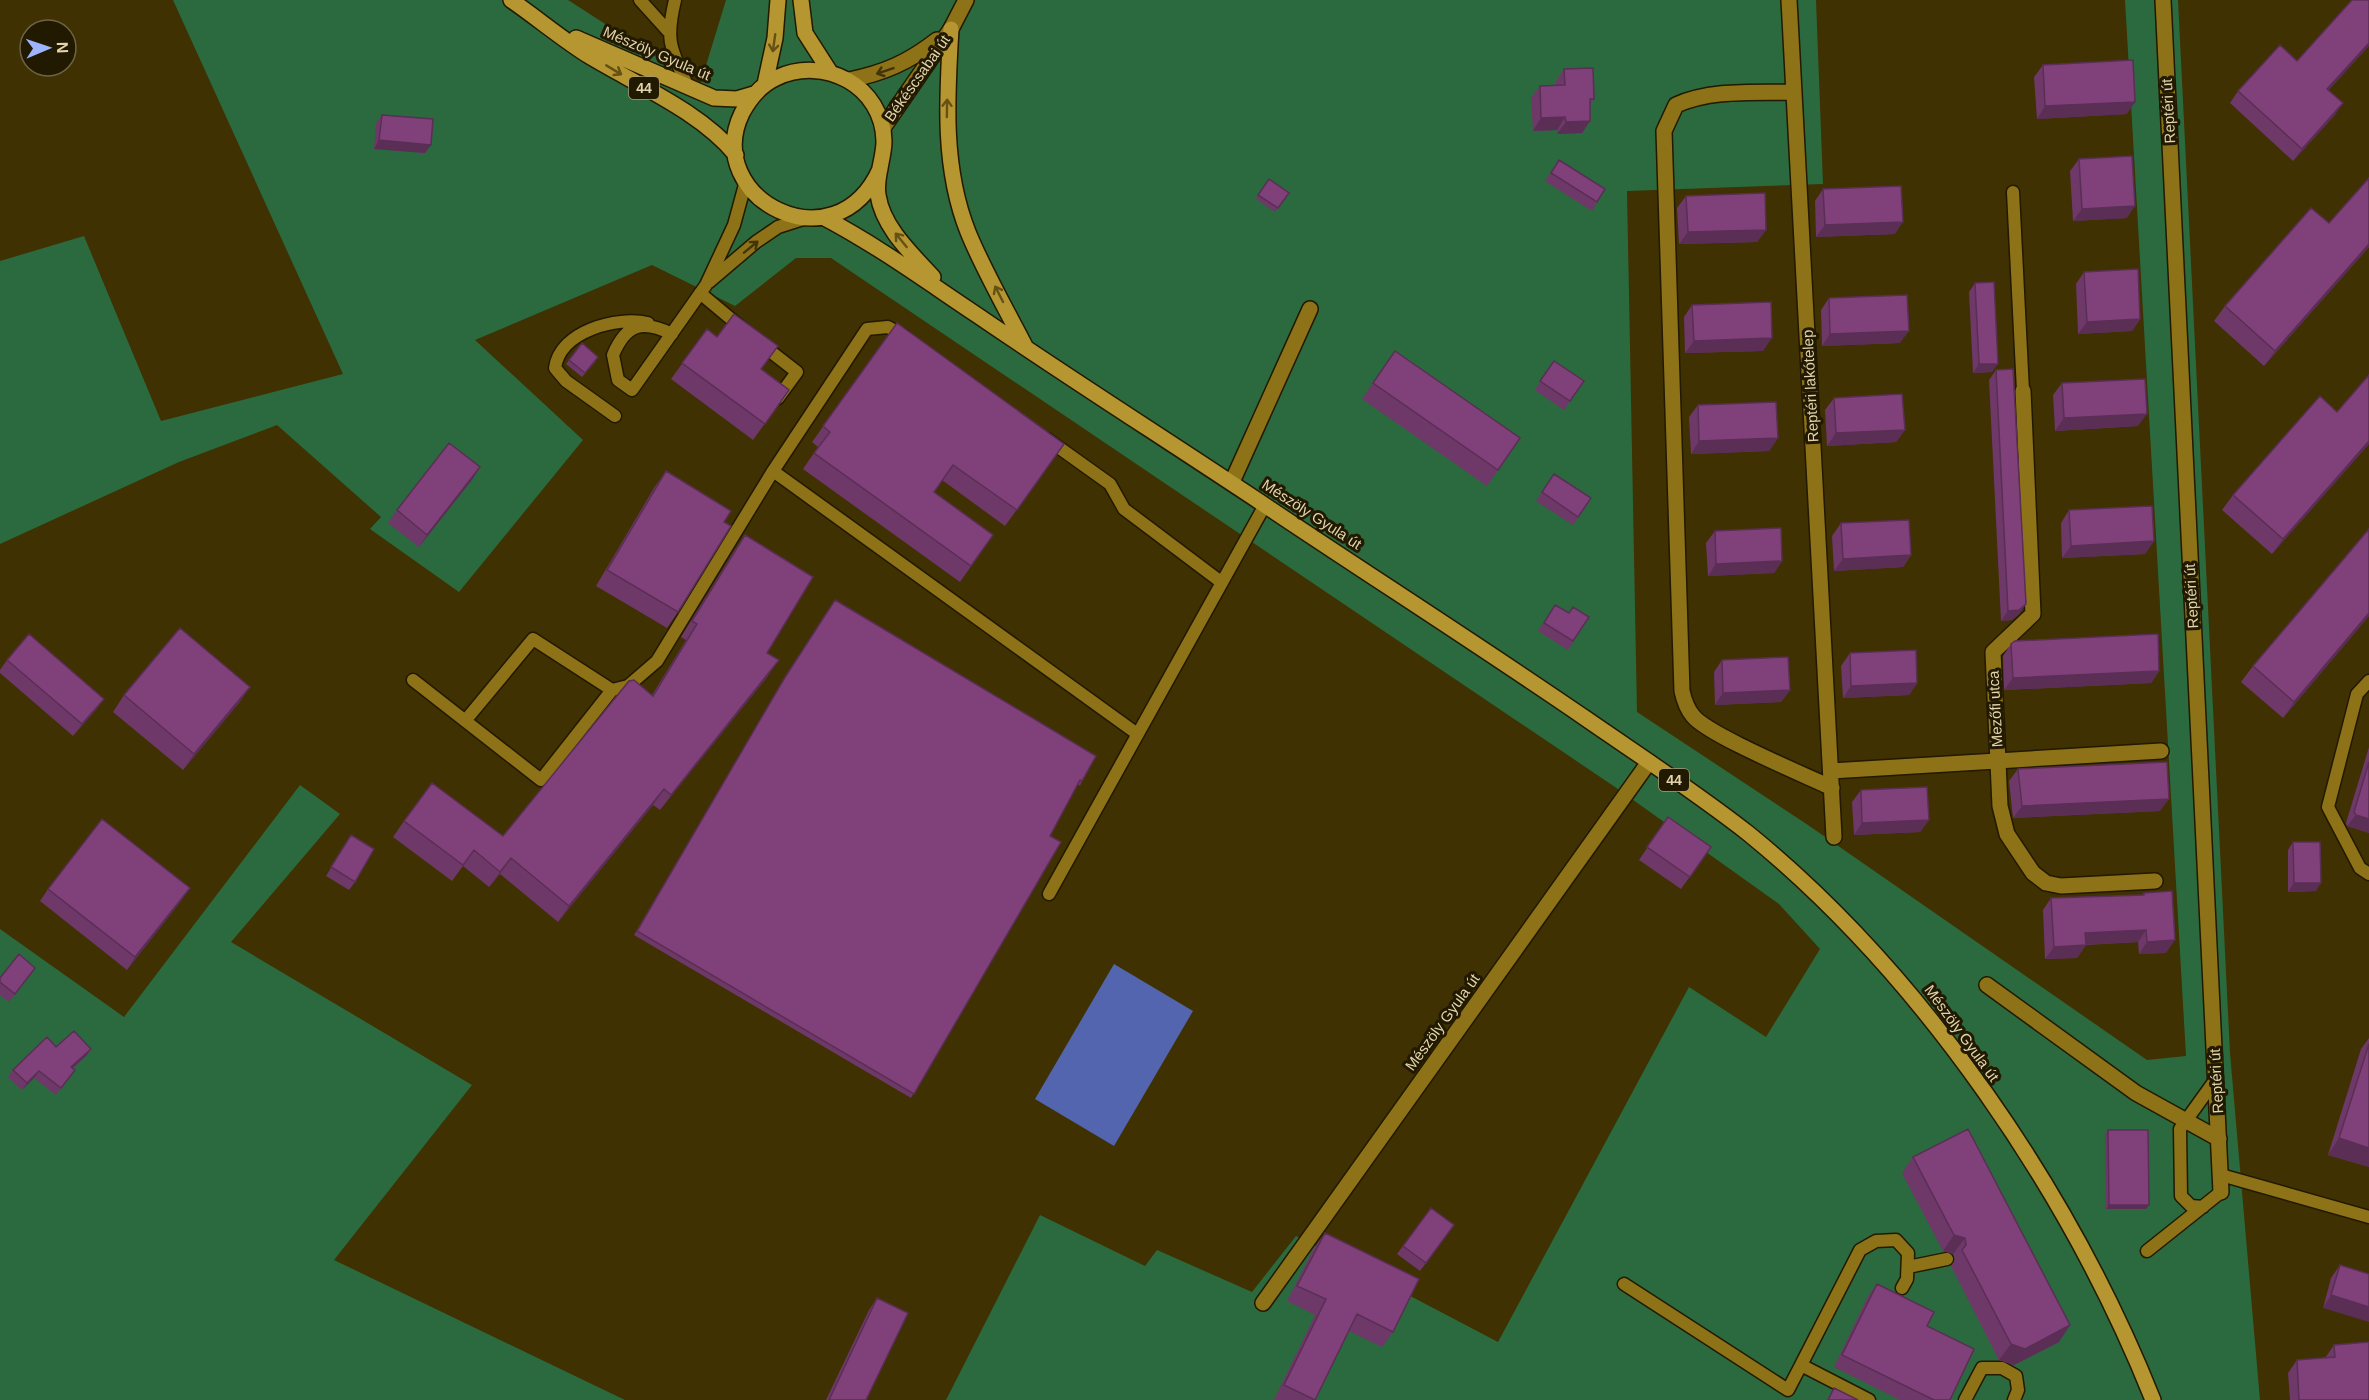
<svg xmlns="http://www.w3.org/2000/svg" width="2369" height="1400" font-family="Helvetica,sans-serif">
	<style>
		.green { fill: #2b6a3e }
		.water { fill: #5265ae }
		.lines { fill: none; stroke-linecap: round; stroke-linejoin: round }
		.service-casing { stroke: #221901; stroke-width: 15 }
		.minor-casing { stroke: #221901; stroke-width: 18 }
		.tertiary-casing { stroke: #221901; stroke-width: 18 }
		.primary-casing { stroke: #221901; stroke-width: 18 }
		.service { stroke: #8d7217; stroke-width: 12 }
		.minor { stroke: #8d7217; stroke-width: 15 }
		.tertiary { stroke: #8d7217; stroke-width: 15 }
		.primary { stroke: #b69630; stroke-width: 15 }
		.wall { fill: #6e3869 }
		.shaded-wall { fill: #5a2e55 }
		.building { fill: #80417a; stroke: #5a2e55; stroke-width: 1.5 }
		.oneway { stroke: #655116 }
		.oneway2 { stroke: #423408 }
		.labels { text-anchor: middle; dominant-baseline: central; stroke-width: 6; stroke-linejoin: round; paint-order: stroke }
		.shield { fill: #221901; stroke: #a89c79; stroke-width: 1.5 }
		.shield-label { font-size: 14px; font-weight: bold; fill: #e2d4ad }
		.street-label { font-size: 15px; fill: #e2d4ad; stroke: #221901 }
	</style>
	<rect width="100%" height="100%" fill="#3f3101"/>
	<path class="green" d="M173,0h395l132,85 26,-85h1090l7,184 -196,7 10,521 171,113 339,235 39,-4 -61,-1056h53l52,1053 30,347h-1314l94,-185 105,51 12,-16 95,42 44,-56 202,106 191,-355 77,50 54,-88 -41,-45 -164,-117 -784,-529h-35l-61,48 -83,-41 -177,75 108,100 -124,152 -89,-63 11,-12 -104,-92 -98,37 -179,82v-283l84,-25 77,185 182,-47z
		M300,785l40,29 -109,128 241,143 -138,175 291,140h-625v-471l124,88z"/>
	<path class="water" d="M1114,964l79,47 -79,135 -79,-47z"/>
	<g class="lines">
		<defs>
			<path id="service" d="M640,0l28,31
				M675,0c-10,42 -4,49 13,87
				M2013,192l10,199
				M709,282l47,-40 22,-15 28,-9
				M700,293l43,36
				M672,334c-30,-15 -46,-10 -59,21l5,25 14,10 74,-105 28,-60 12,-44
				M761,344l36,28 -19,26
				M615,416l-49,-35 -11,-13c5,-37 62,-52 93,-45
				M1047,439l63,45 14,25 97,73
				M773,471l363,262
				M413,680l128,100 71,-90 16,-4 29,-25 116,-190 94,-142 21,-2 16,9
				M2369,681l-12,13 -29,113 32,61 9,6
				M465,721l68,-82 79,51
				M1049,894l216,-389
				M2221,1175l148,42
				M2203,1207l-12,-1 -10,-10 -1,-67 36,-50
				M2147,1251l74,-59
				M1908,1267l39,-8
				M1624,1284l164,106 13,-25 68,35
				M1801,1365l59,-115 16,-9 20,-1 12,13 -1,26 -5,9
				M1965,1400l17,-32h20l14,8 2,14 -4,10"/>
			<path id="minor" d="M1789,0l45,837
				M1793,92c-39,1 -81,-3 -117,13l-12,26 18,560c2,9 5,18 11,25 15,19 112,59 139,72
				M2023,391l10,223 -40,38 7,154 7,28 26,39 13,10 15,3 94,-5
				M1232,482l78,-173
				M1831,771l330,-20
				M1987,985l149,108 83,46
				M1263,1303l386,-541"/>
			<path id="tertiary" d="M2163,0l58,1192
				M849,80c35,-7 60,-18 88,-40
				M883,128l68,-99 15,-29"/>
			<path id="primary" d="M511,0c26,18 51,39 78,56 48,29 112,56 147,99
				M801,0l4,33 25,39
				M951,29c-4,67 -9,138 17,203 15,37 38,77 57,114
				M576,38l138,60 23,1 17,-5
				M765,84l10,-46 3,-38
				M880,169c-45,100 -179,29 -138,-56 8,-15 19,-28 34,-35 48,-23 107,8 108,63 0,18 -9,37 -6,54 5,33 34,59 55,82
				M823,217c55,29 103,64 154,98 95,65 193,127 289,191 106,71 214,140 319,212 55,38 112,75 164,116 174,142 321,358 404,566"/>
		</defs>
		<use href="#service" class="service-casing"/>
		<use href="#minor" class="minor-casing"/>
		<use href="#tertiary" class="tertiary-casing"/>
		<use href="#primary" class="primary-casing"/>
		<use href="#service" class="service"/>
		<use href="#minor" class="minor"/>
		<use href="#tertiary" class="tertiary"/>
		<use href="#primary" class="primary"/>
	</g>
	<path class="wall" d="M2043,65l84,49 -90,5 -3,-42z
		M1564,69l30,30 -4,6v16l-8,12 -25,1v-4l-24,1 -2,-33 9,-12h16v-5z
		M2329,90l6,25 -42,46 -63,-58 8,-12z
		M382,115l43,38 -51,-4 2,-26z
		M2079,159l48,59 -54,3 -3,-50z
		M1559,160l38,42 -5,9 -47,-30z
		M1269,179l20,14 -14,19 -19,-13z
		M1823,189l72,45 -79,3 -1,-36z
		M1686,196l80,34 -9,12 -78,2 -2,-36z
		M2329,223l40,24 -105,119 -50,-45 11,-15z
		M2084,272l56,47 -8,12 -54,3 -2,-50z
		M1975,283l17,89 -19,1 -4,-81z
		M1829,298l71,45 -78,3 -1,-36z
		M1692,305l71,46 -78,2 -1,-36z
		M897,323l167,121 -59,82 -63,-46 -8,12 59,43 -33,47 -157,-113 15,-22 -6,-5z
		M707,329l82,61 -36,50 -82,-61z
		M582,343l14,18 -14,16 -16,-13z
		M1395,351l125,87 -33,48 -125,-87z
		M1554,361l30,20 -20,29 -29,-20z
		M1996,370l30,234 -7,10 -7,6 -11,1 -12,-241z
		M2062,383l76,43 -83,5 -2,-36z
		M1834,398l71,32 -9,12 -69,4 -2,-36z
		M1698,405l80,33 -9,13 -78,3 -2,-37z
		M2369,444l-97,110 -50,-44 11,-15z
		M480,467l-61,80 -31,-24 9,-13z
		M666,471l58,51 -46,90 -11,16 -71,-42 58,-98z
		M1554,474l37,24 -18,27 -37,-24z
		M2069,510l85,31 -9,13 -83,4 -1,-35z
		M1841,523l70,32 -8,12 -69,4 -2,-35z
		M1715,531l67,30 -8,12 -66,3 -2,-33z
		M745,535l22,118 1,23 -108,134 -7,-5 -95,117 -58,-48 -11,13 -26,-21 -11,15 -59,-44 11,-16 99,15 149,-141 34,-55 -5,-3 53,-86z
		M835,600l247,181 -2,5 -2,-2 -167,314 -277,-163 147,-251z
		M1555,605l14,8 20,4 -21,33 -30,-19z
		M2369,616l-86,102 -42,-36 12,-16z
		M2011,644l148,27 -8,12 -147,7 -1,-34z
		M1850,653l67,30 -8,12 -66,3 -2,-32z
		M7,660l97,39 -9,12 -22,25 -73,-63v-3z
		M1722,660l68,30 -9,12 -66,3 -1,-33z
		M250,687l-11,16 -56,67 -70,-58 11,-17z
		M2369,747v86l-22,-7 -1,-3z
		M2018,769l142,42 -147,7 -4,-37z
		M1861,790l68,30 -9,12 -66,3 -2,-33z
		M1668,817l43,30 -30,42 -42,-29z
		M351,835l4,47 -6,8 -23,-14z
		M2293,842l23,49 -28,1v-42z
		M48,889l133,12 -54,69 -87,-69z
		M2144,893l22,60 -27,1 -1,-12 -52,3 -9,13 -32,1 -2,-49 8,-12 91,-3z
		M35,968l-26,34 -9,-7v-17z
		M2369,1038v129l-41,-12 33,-106z
		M56,1047l35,2 -5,7 -13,12 2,2 -19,25 -22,-17 -12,12 -14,-13 5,-7z
		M2108,1130l41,75 -3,4h-40l-1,-75z
		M1913,1157l157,168 -11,17 -45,23 -15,-5 -48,-94 4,-6 -2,-6 -10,-3 -41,-78z
		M1431,1208l23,17 -34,46 -23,-17z
		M1325,1233l68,99 -11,15 -33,-16 -34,69h-41l41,-85 -28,-14 27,-53z
		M2340,1265l29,9 -46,34 8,-30z
		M1877,1284l50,42 23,74h-50l-66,-33 34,-71z
		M877,1298l-11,102h-40l43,-90z
		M2334,1345l35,55h-79l-2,-27 9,-13 28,-2z"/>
	<path class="shaded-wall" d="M2369,43v3l-50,55 8,-12z
		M2135,102l-8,12 -90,5 8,-13z
		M2343,103l-8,12 -42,46 9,-12z
		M1565,117l-8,13 -24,1 8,-13z
		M1590,121l-8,12 -25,1 9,-12z
		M379,140l52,5 -6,8 -51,-4z
		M2135,206l-8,12 -54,3 9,-12z
		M1903,222l-8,12 -79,3 9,-12z
		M1766,230l-9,12 -78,2 9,-12z
		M2369,244v3l-105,119 11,-15z
		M2140,319l-8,12 -54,3 9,-12z
		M1909,331l-9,12 -78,3 8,-12z
		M1772,338l-9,13 -78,2 9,-12z
		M1979,364h19l-6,8 -19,1z
		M2147,414l-9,12 -83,5 9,-13z
		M1905,430l-9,12 -69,4 9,-13z
		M1778,438l-9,13 -78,3 8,-13z
		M2369,441v3l-97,110 11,-15z
		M480,467l-8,13 -53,67 8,-12z
		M2154,541l-9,13 -83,4 9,-12z
		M1911,555l-8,12 -69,4 9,-12z
		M1782,561l-8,12 -66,3 8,-12z
		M2026,604l-7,10 -7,6 -11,1 7,-10z
		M2369,613v3l-86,102 11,-16z
		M779,660l-11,16 -108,134 11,-15z
		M2159,671l-8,12 -147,7 9,-12z
		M1917,683l-8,12 -66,3 8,-12z
		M250,687l-11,16 -56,67 11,-16z
		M1790,690l-9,12 -66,3 8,-12z
		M104,699l-9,12 -22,25 9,-12z
		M664,789l-11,16 -95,117 11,-16z
		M2169,799l-9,12 -147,7 9,-12z
		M2356,815l13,4v14l-22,-7z
		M1929,820l-9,12 -66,3 8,-12z
		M511,858l-11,16 -11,13 11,-15z
		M2294,883h27l-5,8 -28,1z
		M190,888l-9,13 -54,69 8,-13z
		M2146,930l-8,12 -62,3 9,-12z
		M2175,940l-9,13 -27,1 8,-12z
		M2086,945l-9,13 -32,1 9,-12z
		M91,1049l-5,7 -20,18 5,-7z
		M39,1071l-5,7 -12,12 5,-7z
		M2339,1138l30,10v19l-41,-12z
		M2109,1205h40l-3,4h-40z
		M1954,1235l11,3 -12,16 -10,-3z
		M2331,1295l38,12v15l-46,-14z
		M2070,1325l-11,17 -45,23 -15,-5 12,-16z"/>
	<path class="building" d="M2352,0h17v43l-42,46 16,14 -41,46 -64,-58 42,-46 17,16z
		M2133,60l2,42 -90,4 -2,-41z
		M1593,68l1,31h-4v22l-24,1 -1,-5 -24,1 -1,-32 25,-1 -1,-16z
		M382,115l51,4 -2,26 -52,-5z
		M2132,156l3,50 -53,3 -3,-50z
		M1559,160l46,29 -8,13 -46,-29z
		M2369,178v66l-94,107 -50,-45 86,-98 18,15z
		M1269,179l20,14 -11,15 -20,-13z
		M1901,186l2,36 -78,3 -2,-36z
		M1765,193l1,37 -78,2 -2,-36z
		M2138,269l2,50 -53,3 -3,-50z
		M1994,282l4,82h-19l-4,-81z
		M1907,295l2,36 -79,3 -1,-36z
		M1771,302l1,36 -78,3 -2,-36z
		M734,314l44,32 -17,23 28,21 -24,34 -83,-61 25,-34 10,8z
		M897,323l167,121 -47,66 -64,-45 -19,27 59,43 -22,31 -157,-113 16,-21 -7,-6z
		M582,343l16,14 -13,16 -16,-13z
		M1395,351l125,87 -22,32 -125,-87z
		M1554,361l30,20 -14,20 -30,-20z
		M2013,369l13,235 -7,6 -11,1 -12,-241z
		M2369,375v66l-86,98 -50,-44 87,-99 17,16z
		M2145,379l2,35 -83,4 -2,-35z
		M1902,394l3,36 -69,3 -2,-35z
		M1776,402l2,36 -79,3 -1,-36z
		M449,443l31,24 -53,68 -30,-25z
		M666,471l65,40 -7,11 7,4 -53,86 -71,-42z
		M1554,474l37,24 -13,19 -36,-25z
		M2152,506l2,35 -83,5 -2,-36z
		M1909,520l2,35 -68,4 -2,-36z
		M1781,528l1,33 -66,3 -1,-33z
		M2369,529v84l-75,89 -41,-36z
		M745,535l68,42 -46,76 12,7 -108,135 -7,-6 -95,117 -58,-48 -11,14 -26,-22 -11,15 -59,-44 28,-38 71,53 126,-155 5,-1 19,16 44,-72 -5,-3z
		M835,600l261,156 -14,25 -2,-1 -30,56 11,6 -147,252 -277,-163 147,-252z
		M1555,605l14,8 4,-6 16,10 -16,24 -29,-18z
		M180,628l70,59 -56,67 -70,-59z
		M29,634l75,65 -22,25 -75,-64z
		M2158,634l1,37 -146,7 -2,-34 4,-3z
		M1916,650l1,33 -66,3 -1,-33z
		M1788,657l2,33 -67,3 -1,-33z
		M2167,762l2,37 -147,7 -4,-37z
		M2369,762v57l-13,-4 -2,-3z
		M1927,787l2,33 -67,3 -1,-33z
		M1668,817l43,30 -21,30 -43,-30z
		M102,819l88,69 -55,69 -87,-68z
		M351,835l23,14 -19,33 -24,-15z
		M2293,842h27l1,41h-27z
		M2172,891l3,49 -28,2 -1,-12 -61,3 1,12 -32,2 -3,-49 93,-3v-2z
		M19,954l16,14 -20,26 -15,-12v-4z
		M74,1031l17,18 -20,18 4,3 -14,18 -22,-17 -12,12 -14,-13 34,-33 9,10z
		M2369,1044v104l-30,-10z
		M1968,1129l102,196 -45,24 -14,-5 -49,-94 4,-5 -1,-7 -11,-3 -41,-78z
		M2108,1130h40l1,75h-40z
		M1431,1208l23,17 -28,38 -23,-17z
		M1325,1233l94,46 -26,53 -36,-18 -42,86 -31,-15 42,-86 -29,-13z
		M2340,1265l29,9v33l-38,-12z
		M1877,1284l57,28 -7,14 47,23 -24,51h-16l-92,-45z
		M877,1298l31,15 -42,87h-37z
		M2369,1342v58h-70l-2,-40 38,-3 -1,-12z
		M1834,1388l24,12h-30z"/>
	<defs><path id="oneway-shaft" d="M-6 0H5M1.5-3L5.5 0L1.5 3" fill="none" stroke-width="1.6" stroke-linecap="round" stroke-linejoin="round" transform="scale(1.5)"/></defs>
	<g class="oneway">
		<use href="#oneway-shaft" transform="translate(774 43) rotate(98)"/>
		<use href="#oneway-shaft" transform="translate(614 70) rotate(31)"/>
		<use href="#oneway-shaft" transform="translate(947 108) rotate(-89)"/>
		<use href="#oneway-shaft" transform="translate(901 240) rotate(-129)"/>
		<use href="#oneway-shaft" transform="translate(999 294) rotate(-117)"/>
	</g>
	<g class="oneway2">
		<use href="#oneway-shaft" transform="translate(885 71) rotate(161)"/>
		<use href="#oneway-shaft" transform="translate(751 247) rotate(-39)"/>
	</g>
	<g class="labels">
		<g class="shield">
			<rect x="629" y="77" width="30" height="22" rx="4.5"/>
			<rect x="1659" y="769" width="30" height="22" rx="4.5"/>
		</g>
		<g class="shield-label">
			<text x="644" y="88">44</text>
			<text x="1674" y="780">44</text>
		</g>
		<g class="street-label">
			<text transform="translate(657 53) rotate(23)">Mészöly Gyula út</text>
			<text transform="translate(917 78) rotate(-55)">Békéscsabai út</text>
			<text transform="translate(2168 111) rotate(-93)">Reptéri út</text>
			<text transform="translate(1810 386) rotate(-93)">Reptéri lakótelep</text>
			<text transform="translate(1312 514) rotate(33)">Mészöly Gyula út</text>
			<text transform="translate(2191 596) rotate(-93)">Reptéri út</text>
			<text transform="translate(1995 709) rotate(-93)">Mezőfi utca</text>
			<text transform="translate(1442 1022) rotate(-54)">Mészöly Gyula út</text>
			<text transform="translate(1962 1033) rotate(54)">Mészöly Gyula út</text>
			<text transform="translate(2216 1081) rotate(-93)">Reptéri út</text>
		</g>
	</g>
	<g transform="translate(48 48) rotate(88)"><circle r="28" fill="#221901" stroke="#6f6446" stroke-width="1.5"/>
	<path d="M0-4.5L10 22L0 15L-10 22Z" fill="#9eb4fd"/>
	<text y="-9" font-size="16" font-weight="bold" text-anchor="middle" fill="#e2d4ad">N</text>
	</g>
</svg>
